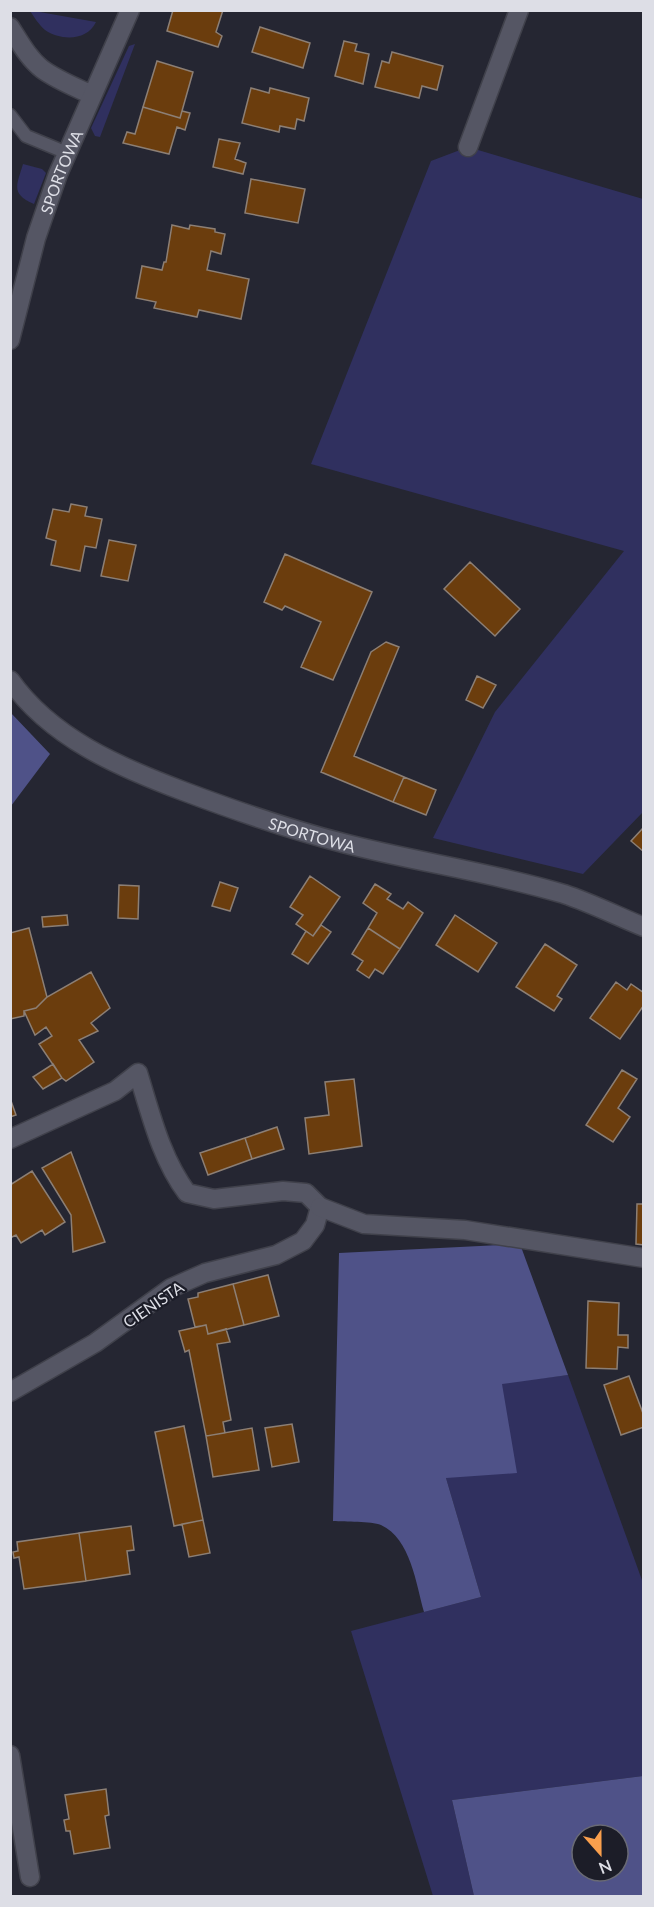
<svg xmlns="http://www.w3.org/2000/svg" width="654" height="1907" font-family="Lato,sans-serif">
	<style>
		.green { fill: #30305f }
		.forest { fill: #4f5288; fill-rule: evenodd }
		.building { fill: #6b3d0d; stroke: #8c7f75; stroke-width: 1.5 }
		.lines { fill: none; stroke-linecap: round; stroke-linejoin: round }
		.lane-casing { stroke: #40414b; stroke-width: 15 }
		.street-casing { stroke: #40414b; stroke-width: 21 }
		.lane { stroke: #555664; stroke-width: 12 }
		.street { stroke: #555664; stroke-width: 18 }
		.labels { text-anchor: middle; dominant-baseline: central; stroke-width: 4.5; stroke-linejoin: round; paint-order: stroke }
		.street-label { font-size: 16px; fill: #dddee6; stroke: #1c1d28 }
	</style>
	<rect width="100%" height="100%" fill="#252632"/>
	<path class="green" d="M30,11h4l62,11c-9,19 -35,19 -51,8 -6,-5 -11,-13 -15,-19z
		M135,44l-35,93 -5,-1 -4,-8 38,-82z
		M468,147l175,52v613l-60,62 -150,-36 62,-126 129,-161 -313,-87 120,-303z
		M23,164l19,5 4,4 -12,31c-24,-10 -17,-19 -11,-40z
		M568,1375l75,208v193l-191,24 22,96h-41l-82,-265 130,-34 -35,-119 56,-95z"/>
	<path class="forest" d="M11,713l39,41 -39,52z
		M520,1244l48,131 -66,9 15,89 -71,5 35,119 -57,15c-8,-28 -13,-73 -43,-87 -10,-4 -36,-3 -48,-4l6,-268z
		M643,1776v120h-169l-22,-96zM582,1835h36v36h-36z"/>
	<path class="building" d="M173,10h50l-7,22 6,4 -4,11 -51,-16z
		M260,27l50,16 -7,25 -51,-16z
		M344,41l13,3 -2,7 14,3 -6,30 -28,-8z
		M392,52l51,14 -6,24 -15,-4 -3,12 -44,-11 7,-26 7,2z
		M157,61l36,11 -13,46 -37,-11z
		M251,88l18,5 1,-5 39,10 -5,23 -7,-2 -2,10 -15,-3 -1,6 -37,-9z
		M143,107l37,11 2,-7 8,2 -5,17 -8,-3 -8,27 -46,-11 4,-11 8,2z
		M219,139l21,4 -5,16 11,4 -3,11 -30,-7z
		M251,179l54,10 -7,34 -53,-10z
		M172,225l17,4 1,-4 25,4v3l10,2 -4,20 -10,-3 -4,19 42,9 -8,40 -42,-9 -2,7 -43,-9 2,-6 -20,-4 6,-32 20,4 2,-8h2z
		M71,504l16,3 -2,9 17,3 -6,29 -11,-2 -5,25 -29,-6 5,-24 -10,-3 7,-29 16,3z
		M109,540l27,5 -8,36 -27,-5z
		M285,554l87,38 -39,88 -32,-13 20,-45 -36,-16 -3,4 -18,-8z
		M470,562l50,47 -25,27 -51,-47z
		M386,642l13,5 -45,109 50,21 -11,25 -72,-30 50,-120z
		M477,676l19,9 -13,23 -17,-8z
		M404,777l32,13 -10,25 -33,-13z
		M644,827v25l-13,-11z
		M310,876l30,21 -27,39 -17,-12 7,-9 -13,-8z
		M220,882l18,6 -8,23 -18,-5z
		M375,884l16,10 -4,5 16,10 5,-7 15,11 -23,36 -32,-21 9,-15 -14,-10z
		M119,885l20,1 -1,33 -20,-1z
		M67,915l1,10 -25,2 -1,-10z
		M455,915l42,28 -19,29 -42,-27z
		M321,925l10,7 -23,32 -16,-10 14,-23 7,5z
		M29,928l18,69 -11,11 -12,3v5l-14,3v-86z
		M368,928l32,21 -17,25 -8,-5 -6,9 -12,-8 6,-9 -11,-7z
		M545,944l32,21 -20,31 5,3 -8,12 -38,-24z
		M91,972l19,36 -19,15 7,8 -19,9 15,22 -28,19 -4,-3 -23,-34 13,-8 -6,-9 -11,8 -11,-24 12,-3 11,-11z
		M616,982l11,8 4,-6 13,9v12l-24,34 -30,-21z
		M53,1064l9,14 -19,11 -10,-12z
		M622,1070l15,9 -19,29 12,9 -17,25 -27,-17z
		M354,1079l8,67 -53,8 -4,-36 24,-3 -4,-33z
		M10,1098l6,17 -6,2z
		M277,1127l7,22 -32,10 -7,-21z
		M245,1138l7,21 -44,16 -8,-22z
		M71,1152l34,90 -32,10 -2,-37 -29,-47z
		M32,1171l33,51 -20,13 -3,-5 -21,13 -5,-8 -6,3v-53z
		M637,1204h7v41l-8,-1z
		M268,1275l11,41 -35,9 -11,-41z
		M233,1284l11,41 -36,9 -2,-9 -11,2 -7,-28 10,-2v-4z
		M588,1301l31,2 -1,32h10v13l-10,-1 -1,22 -31,-1z
		M206,1325l2,9 18,-5 4,13 -13,2 14,76 -8,2 2,11 -19,3 -17,-86 -4,2 -6,-21z
		M629,1376l15,40v11l-23,8 -17,-50z
		M292,1424l7,38 -27,5 -7,-39z
		M184,1426l19,94 -29,6 -19,-94z
		M252,1428l7,42 -46,7 -7,-41z
		M203,1520l7,33 -21,4 -7,-33z
		M131,1526l3,24 -7,1 3,23 -44,7 -7,-48z
		M79,1533l7,48 -62,8 -5,-32 -5,1 -1,-6 5,-1 -1,-9z
		M106,1789l3,26 -4,1 5,32 -36,6 -4,-23h-4l-2,-11 5,-1 -4,-24z"/>
	<g class="lines">
		<defs>
			<path id="lane" d="M10,115l16,21 41,17"/>
			<g id="street">
				<path d="M10,27c9,14 18,31 32,42 15,11 33,18 50,26"/>
				<path d="M468,147l51,-137"/>
				<path id="s1" d="M10,340l26,-102 22,-64 72,-164"/>
				<path id="s2" d="M10,680c41,58 109,87 173,111 53,20 105,38 160,52 73,19 148,29 221,51 27,9 53,22 80,33"/>
				<path d="M10,1139l105,-48 23,-18c13,42 23,85 49,120l27,6 69,-8 23,2 14,14 -5,18 -12,16 -27,14 -71,18 -34,15 -76,55 -85,49"/>
				<path d="M320,1207l44,17 101,6 179,28"/>
				<path d="M10,1755l20,122"/>
			</g>
		</defs>
		<use href="#lane" class="lane-casing"/>
		<use href="#street" class="street-casing"/>
		<use href="#lane" class="lane"/>
		<use href="#street" class="street"/>
	</g>
	<g class="labels">
		<g class="street-label">
			<text stroke="none"><textPath href="#s1" startOffset="176">SPORTOWA</textPath></text>
			<text stroke="none"><textPath href="#s2" startOffset="345">SPORTOWA</textPath></text>
			<text transform="translate(153 1304) rotate(-34)">CIENISTA</text>
		</g>
	</g>
	<rect width="654" height="1907" fill="none" stroke="#dddee6" stroke-width="24"/>
	<g transform="translate(600 1853) rotate(159)"><circle r="28" fill="#1c1d28" stroke="#696a74" stroke-width="1.5"/>
	<path d="M0-4.5L10 22L0 15L-10 22Z" fill="#f99f4d"/>
	<text y="-9" font-size="16" font-weight="bold" text-anchor="middle" fill="#dddee6">N</text>
	</g>
</svg>
